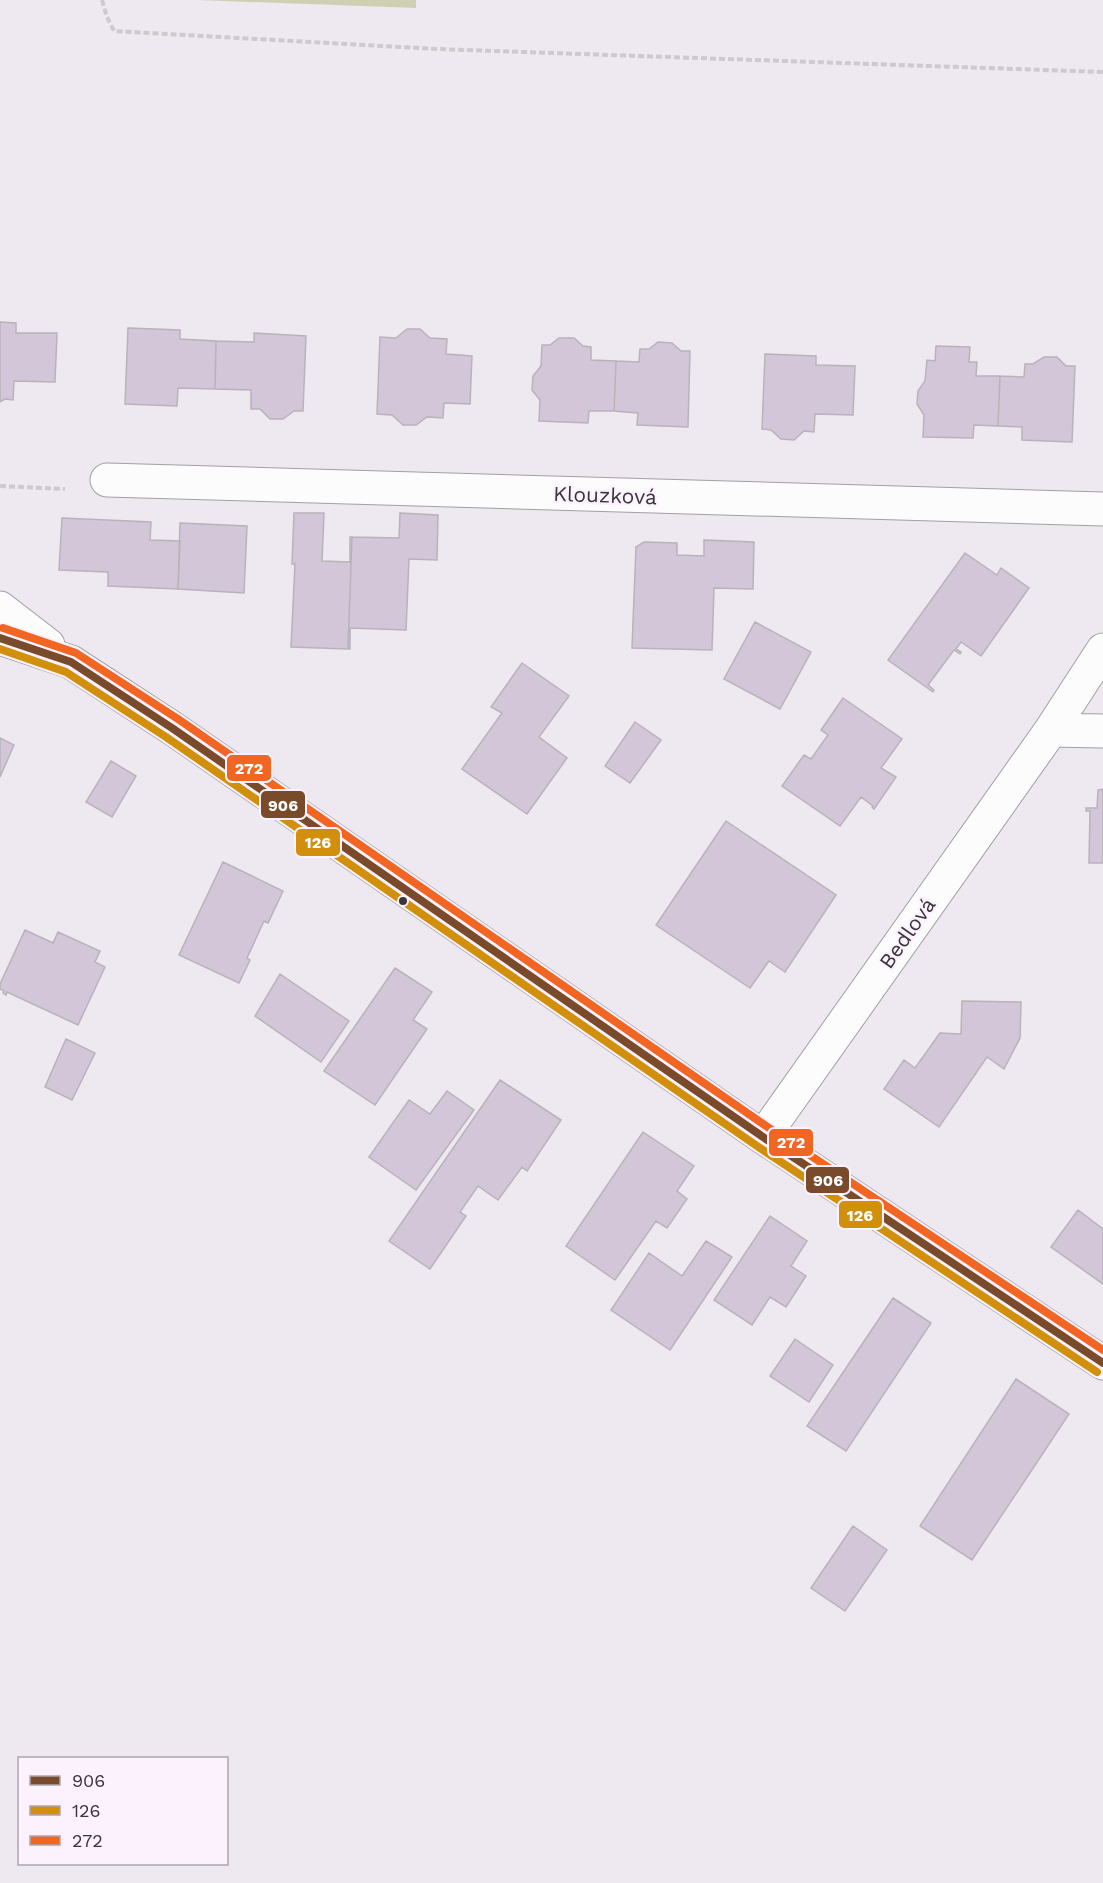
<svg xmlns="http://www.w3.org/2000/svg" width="1103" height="1883" font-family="'Work Sans',sans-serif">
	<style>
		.green { fill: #ced0b4 }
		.building { fill: #d4c6d9; stroke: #b8b3b9; stroke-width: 1.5 }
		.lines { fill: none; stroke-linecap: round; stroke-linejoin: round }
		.street-casing { stroke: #a39fa5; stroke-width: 35 }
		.secondary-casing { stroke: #a39fa5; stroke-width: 35 }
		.path { stroke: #cccacd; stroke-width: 4; stroke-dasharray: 6 3; stroke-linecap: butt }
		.street { stroke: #fcfcfd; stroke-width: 33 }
		.secondary { stroke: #fcfcfd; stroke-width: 33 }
		.bus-1-casing { stroke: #fbf2fe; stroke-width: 12 }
		.bus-2-casing { stroke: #fbf2fe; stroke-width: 12 }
		.bus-3-casing { stroke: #fbf2fe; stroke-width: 12 }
		.bus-1 { stroke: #7a4b2a; stroke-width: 8 }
		.bus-2 { stroke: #d18f0c; stroke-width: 8 }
		.bus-3 { stroke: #f26522; stroke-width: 8 }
		.bus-dot { fill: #39353b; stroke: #fbf2fe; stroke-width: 2 }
		.labels { text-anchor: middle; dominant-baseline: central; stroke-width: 5; stroke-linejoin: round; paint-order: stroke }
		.street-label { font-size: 21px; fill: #39353b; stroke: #fbf2fe }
		.line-badge { stroke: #fbf2fe; stroke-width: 2 }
		.badge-label { font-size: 16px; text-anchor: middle; font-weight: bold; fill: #fff }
	</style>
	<rect width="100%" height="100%" fill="#eee8f0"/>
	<path class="green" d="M197,0h219v8z"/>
	<path class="building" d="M0,322l16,1v10h41l-2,49 -41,-1 -1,19 -8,-1 -5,3z
		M128,328l52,2v9l36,2 -1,48 -37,-1 -1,18 -52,-2z
		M407,329h13l10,9 17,1 -1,15 26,2 -2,48 -26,-1 -1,15 -16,-1 -11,8h-13l-11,-10 -15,-1 3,-77 16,1z
		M254,333l52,3 -3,75h-9l-11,8h-13l-10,-10h-9v-19l-36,-1 1,-48 38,1z
		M559,338h15l9,8 8,1v13l25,1 -2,50h-25l-1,12 -49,-2 1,-21 -8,-10 1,-14 8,-10 1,-21h8z
		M658,342l14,1 9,8h9l-2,76 -51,-2 1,-12 -24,-2 2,-50 23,1 1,-13h9z
		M936,346l34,1 -1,15h8l-1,14h24l-2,50 -24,-1 -1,13 -50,-1 1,-22 -7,-11 1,-13 7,-10 2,-21 8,1z
		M765,354l51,2v9l39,1 -2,49 -38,-1 -1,18 -10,-1 -10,9 -13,-1 -10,-9 -9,-1z
		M1044,357h13l9,9h9l-3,76 -50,-2v-13l-24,-1 2,-50 24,1 1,-13h8z
		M294,513h30l-2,48 28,1v-25h2l-4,112 -57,-2 4,-83h-3z
		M400,513l38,2 -1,45 -28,-1 -3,71 -56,-2v21h-2l4,-112 47,1z
		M62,518l89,4 -1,18 30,1 -2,48 -70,-3v-14l-49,-2z
		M180,523l67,3 -3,67 -66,-4z
		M704,540l50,2 -1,47 -39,-1 -2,62 -80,-2 4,-101 8,-5 33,1v12l27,1z
		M965,553l32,22 4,-7 28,20 -48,68 -20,-14 -5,7 5,3 -1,2 -6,-4 -26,35 6,5 -1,2 -45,-32z
		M755,622l56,30 -31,57 -56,-30z
		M522,663l47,33 -30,41 28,21 -40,56 -65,-45 40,-56 -11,-6z
		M843,698l59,41 -21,29 15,9 -22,32 -2,-2 1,-1 -12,-9 -21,29 -58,-40 22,-31 7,4 17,-24 -7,-5z
		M635,722l26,18 -31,43 -25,-17z
		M0,738l14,7 -14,32z
		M111,761l25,15 -24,41 -26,-15z
		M1103,789v74h-14l1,-52h-4v-3h11l1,-18z
		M726,821l110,74 -51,77 -16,-11 -19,27 -94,-63z
		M223,862l60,29 -15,32 -4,-2 -17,37 3,2 -11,23 -60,-28z
		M25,930l28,13 5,-11 42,19 -5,11 10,5 -27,58 -71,-33 -1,3 -3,-2 1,-2 -4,-2v-5z
		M395,968l37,24 -19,28 14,9 -52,76 -51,-34z
		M280,974l69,47 -28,41 -66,-46z
		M962,1001l59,1 -1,36 -16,31 -17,-12 -48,70 -55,-38 20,-29 11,8 25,-35 21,1z
		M66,1039l29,14 -23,47 -27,-13z
		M500,1080l61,40 -34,51 -5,-4 -24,33 -20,-14 -18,26 6,4 -36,53 -41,-28z
		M447,1091l27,19 -58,80 -47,-33 40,-57 21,14z
		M643,1132l51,34 -17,25 10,8 -20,29 -11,-7 -41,59 -49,-34z
		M1078,1210l25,19v55l-52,-37z
		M770,1216l37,25 -16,25 15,10 -20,31 -16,-10 -18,28 -38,-25z
		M706,1241l26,16 -62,93 -59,-40 38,-57 33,23z
		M893,1298l38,25 -85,128 -39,-25z
		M795,1339l38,26 -24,37 -39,-26z
		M1016,1379l53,35 -97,146 -52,-34z
		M853,1526l34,24 -42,61 -34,-23z"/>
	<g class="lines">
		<defs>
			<path id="street" d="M107,480l996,29
				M1051,730l52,1
				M763,1137l288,-407 52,-80"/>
			<path id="secondary" d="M0,608l48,37
				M0,638l71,24 101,66 591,409 340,226"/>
		</defs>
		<use href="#street" class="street-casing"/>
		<use href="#secondary" class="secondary-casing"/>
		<path class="path" d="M102,0l5,17 7,14 323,18 666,23
			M0,486l65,3"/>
		<use href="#street" class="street"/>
		<use href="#secondary" class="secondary"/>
		<defs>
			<path id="bus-1" d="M0,638l71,24 101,66 591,409 340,226"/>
			<path id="bus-2" d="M0,649l66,23 100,65 591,409 340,226"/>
			<path id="bus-3" d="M3,628l73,25 102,66 591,409 334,222"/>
		</defs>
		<use href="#bus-1" class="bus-1-casing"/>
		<use href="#bus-2" class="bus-2-casing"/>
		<use href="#bus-3" class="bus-3-casing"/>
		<use href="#bus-1" class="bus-1"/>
		<use href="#bus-2" class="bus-2"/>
		<use href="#bus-3" class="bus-3"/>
	</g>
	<circle class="bus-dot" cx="403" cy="901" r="5"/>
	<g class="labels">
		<g class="street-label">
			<text transform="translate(605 495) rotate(2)">Klouzková</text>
			<text transform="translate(907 933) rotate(-55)">Bedlová</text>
		</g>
	</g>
	<g class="line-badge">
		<rect x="226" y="754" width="46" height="28" rx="6" fill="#f26522"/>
		<rect x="260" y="790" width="46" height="29" rx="6" fill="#7a4b2a"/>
		<rect x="295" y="828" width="46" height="29" rx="6" fill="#d18f0c"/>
		<rect x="768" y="1128" width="46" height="29" rx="6" fill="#f26522"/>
		<rect x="805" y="1166" width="45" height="28" rx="6" fill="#7a4b2a"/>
		<rect x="838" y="1200" width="45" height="29" rx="6" fill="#d18f0c"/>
	</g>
	<g class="badge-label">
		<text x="249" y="774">272</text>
		<text x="283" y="811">906</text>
		<text x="318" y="848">126</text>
		<text x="791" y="1148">272</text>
		<text x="828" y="1186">906</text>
		<text x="860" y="1221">126</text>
	</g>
	<rect x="18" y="1757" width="210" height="108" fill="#fbf2fe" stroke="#ada6b0" stroke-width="1.5"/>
	<rect x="30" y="1776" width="30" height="9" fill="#7a4b2a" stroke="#ada6b0" stroke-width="1.5"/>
	<text x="72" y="1787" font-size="18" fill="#39353b">906</text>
	<rect x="30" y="1806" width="30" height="9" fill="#d18f0c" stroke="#ada6b0" stroke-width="1.5"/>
	<text x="72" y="1817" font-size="18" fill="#39353b">126</text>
	<rect x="30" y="1836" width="30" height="9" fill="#f26522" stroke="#ada6b0" stroke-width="1.5"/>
	<text x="72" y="1847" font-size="18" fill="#39353b">272</text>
</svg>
